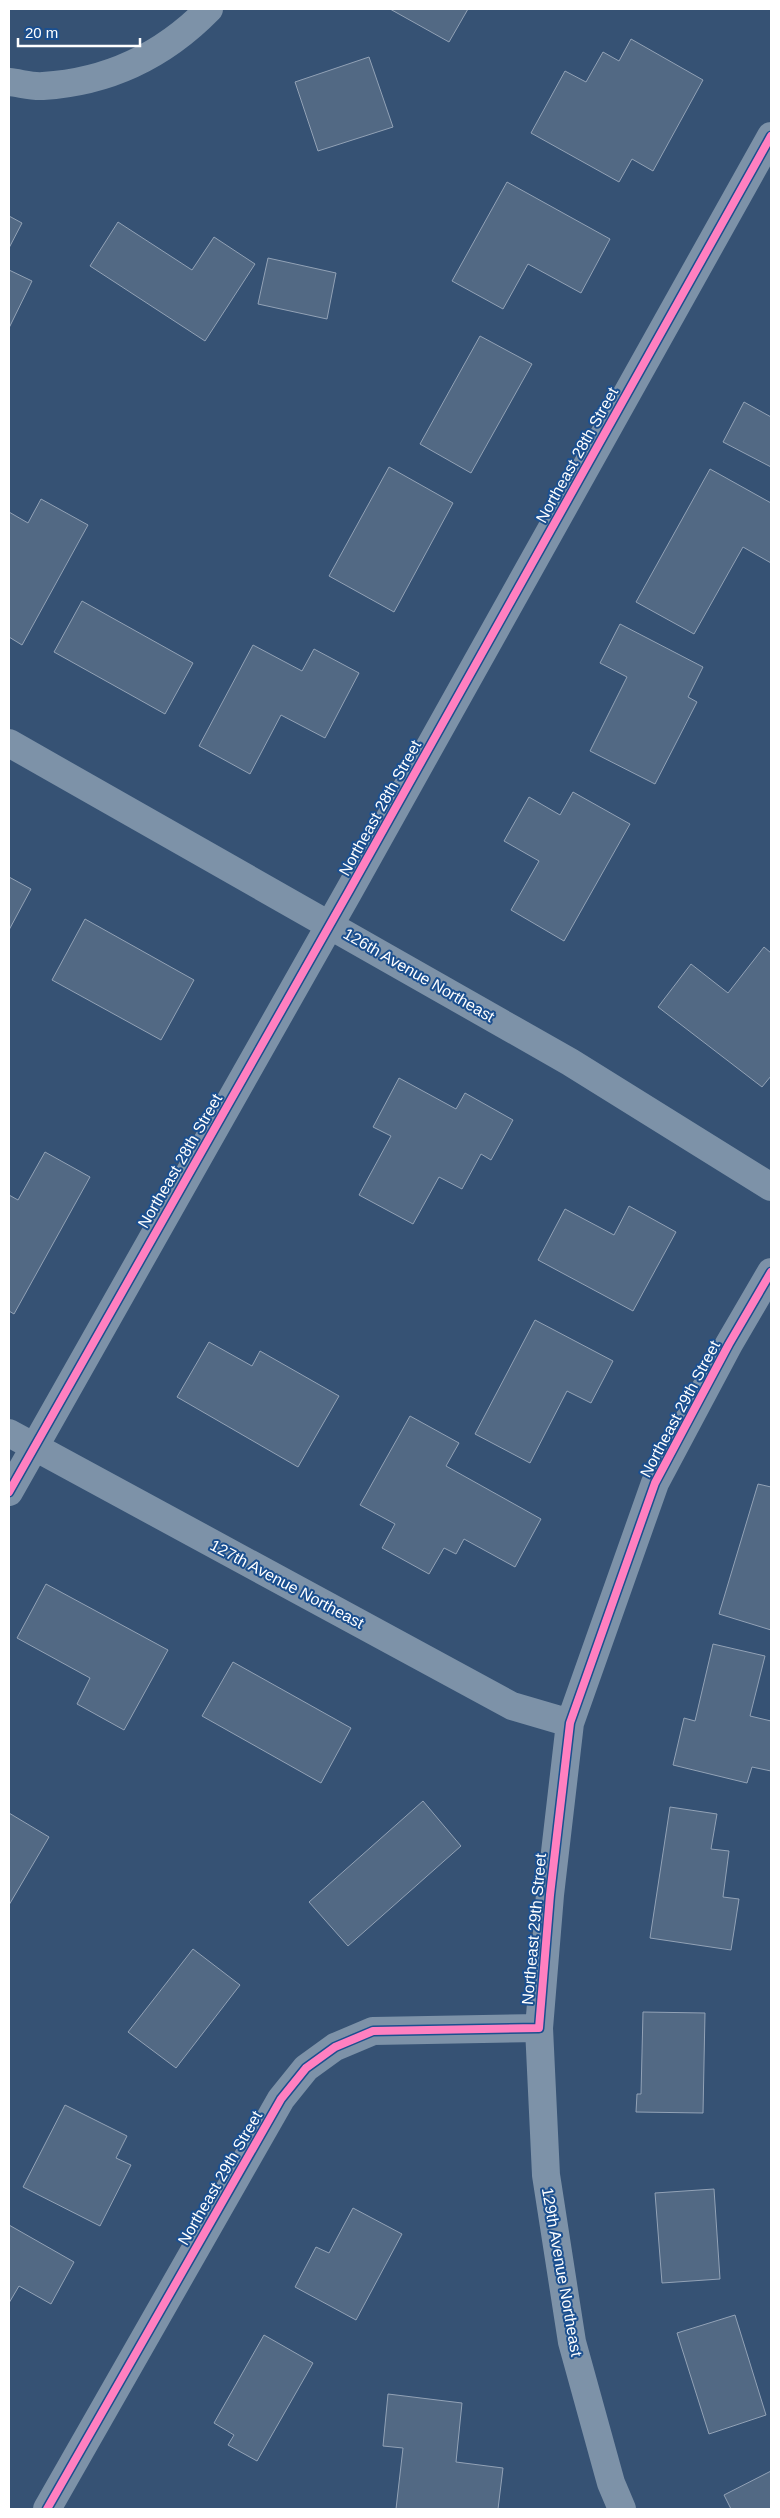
<svg xmlns="http://www.w3.org/2000/svg" width="780" height="2518" font-family="Helvetica,sans-serif">
	<style>
		.building { fill: #526984; stroke: #92a2b6 }
		.lines { fill: none; stroke-linecap: round; stroke-linejoin: round }
		.street { stroke: #7d92a8; stroke-width: 28 }
		.cycleway-casing { stroke: #1b4f8f; stroke-width: 11 }
		.cycleway { stroke: #ff80c0; stroke-width: 8 }
		.labels { text-anchor: middle; dominant-baseline: central; stroke-width: 4; stroke-linejoin: round; paint-order: stroke }
		.street-label { font-size: 16px; fill: #fff; stroke: #1b4f8f }
	</style>
	<rect width="100%" height="100%" fill="#365274"/>
	<path class="building" d="M390,9h78l-19,33z
		M631,39l72,41 -50,91 -21,-12 -13,23 -88,-49 34,-62 21,11 17,-30 16,9z
		M369,57l24,70 -75,24 -23,-69z
		M507,182l103,57 -29,54 -53,-29 -25,45 -51,-28z
		M9,216l13,7 -13,25z
		M118,222l74,48 22,-33 41,27 -50,77 -115,-75z
		M268,258l68,15 -9,46 -69,-15z
		M9,270l23,11 -23,47z
		M480,336l52,28 -61,109 -51,-29z
		M744,402l27,15v50l-48,-25z
		M389,467l64,36 -59,109 -65,-36z
		M710,469l61,34v60l-28,-16 -49,87 -58,-32z
		M41,499l47,26 -66,120 -13,-8v-125l19,11z
		M82,601l111,62 -28,51 -111,-62z
		M620,624l83,43 -15,30 9,5 -42,82 -65,-33 37,-74 -27,-14z
		M253,645l49,26 12,-22 45,24 -34,65 -44,-23 -31,59 -51,-28z
		M573,792l57,32 -66,117 -53,-31 28,-49 -35,-20 25,-44 31,18z
		M9,877l22,12 -22,41z
		M85,919l109,61 -33,60 -109,-60z
		M764,947l7,6v123l-9,11 -104,-80 33,-43 37,29z
		M399,1078l57,31 9,-16 48,27 -22,40 -10,-6 -19,35 -23,-12 -26,47 -54,-29 32,-59 -18,-9z
		M45,1152l45,25 -76,137 -5,-3v-116l9,5z
		M629,1206l47,26 -43,79 -95,-51 27,-51 49,26z
		M535,1320l78,41 -22,42 -24,-12 -37,72 -55,-29z
		M209,1342l43,24 8,-15 79,45 -41,71 -121,-70z
		M410,1416l49,27 -13,23 95,53 -26,48 -51,-28 -8,15 -12,-6 -15,26 -47,-26 13,-24 -35,-19z
		M758,1484l13,3v143l-52,-16z
		M46,1584l122,66 -44,80 -47,-26 13,-26 -73,-40z
		M713,1644l52,12 -15,60 21,5v50l-19,-4 -5,16 -74,-18 11,-47 11,3z
		M233,1662l118,66 -30,55 -119,-67z
		M423,1801l38,45 -113,100 -39,-44z
		M670,1807l47,7 -6,35 18,2 -6,46 16,2 -8,51 -81,-12z
		M9,1813l40,24 -40,68z
		M193,1949l47,36 -64,83 -48,-36z
		M643,2012l62,1 -2,100 -67,-1 1,-18h4z
		M65,2105l62,31 -11,22 15,7 -31,61 -77,-39z
		M714,2189l6,90 -58,4 -7,-90z
		M353,2208l49,26 -46,86 -61,-33 21,-40 13,6z
		M9,2225l65,37 -23,42 -32,-18 -10,17z
		M735,2315l31,100 -57,19 -32,-101z
		M264,2335l49,28 -56,98 -29,-16 6,-10 -20,-12z
		M388,2394l74,9 -6,59 47,6 -5,41h-102l7,-61 -20,-2z
		M771,2471v38h-40l-7,-14z"/>
	<g class="lines">
		<path class="street" d="M9,82c11,1 23,5 34,4 66,-4 120,-30 166,-77
			M9,743l561,319 201,125
			M9,1433l503,273 58,17
			M9,1492l340,-601 422,-755
			M539,2028l7,147 26,167 39,141 11,26
			M47,2509l234,-410 25,-31 29,-21 38,-16 166,-3 11,-133 20,-172 85,-240 74,-139 42,-72"/>
		<defs>
			<path id="cycleway" d="M9,1492l340,-601 422,-755
				M47,2509l234,-410 25,-31 29,-21 38,-16 166,-3 11,-133 20,-172 85,-240 74,-139 42,-72"/>
		</defs>
		<use href="#cycleway" class="cycleway-casing"/>
		<use href="#cycleway" class="cycleway"/>
	</g>
	<g class="labels">
		<g class="street-label">
			<text transform="translate(577 455) rotate(-61)">Northeast 28th Street</text>
			<text transform="translate(380 808) rotate(-61)">Northeast 28th Street</text>
			<text transform="translate(419 975) rotate(30)">126th Avenue Northeast</text>
			<text transform="translate(180 1161) rotate(-60)">Northeast 28th Street</text>
			<text transform="translate(680 1409) rotate(-62)">Northeast 29th Street</text>
			<text transform="translate(287 1584) rotate(28)">127th Avenue Northeast</text>
			<text transform="translate(534 1929) rotate(-85)">Northeast 29th Street</text>
			<text transform="translate(220 2178) rotate(-60)">Northeast 29th Street</text>
			<text transform="translate(562 2272) rotate(80)">129th Avenue Northeast</text>
		</g>
	</g>
	<rect width="780" height="2518" fill="none" stroke="#ffffff" stroke-width="20"/>
	<path d="M18 38v8h122v-8" fill="none" stroke="#ffffff" stroke-width="2.5"/>
	<text x="25" y="38" font-size="15" fill="#ffffff" stroke="#1b4f8f" stroke-width="4" paint-order="stroke">20 m</text>
</svg>
